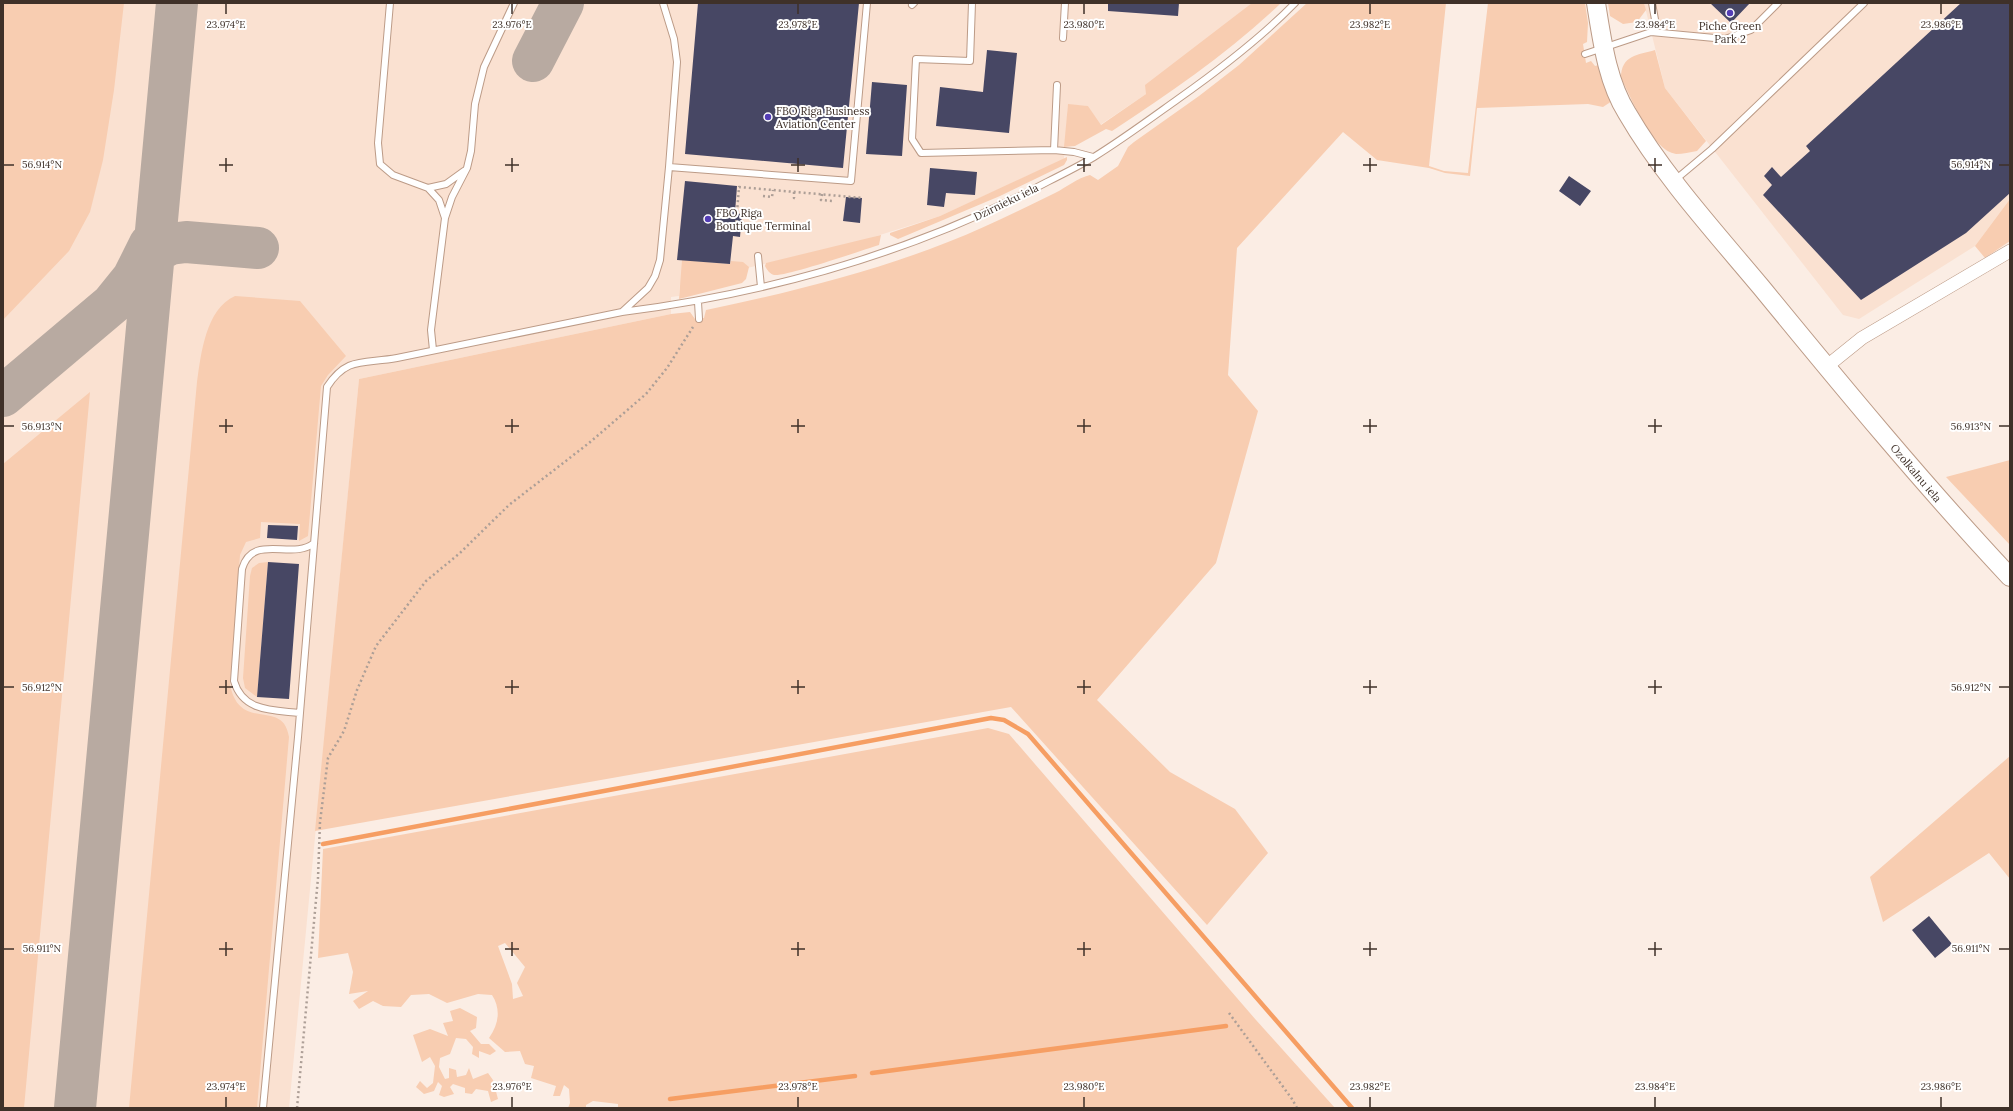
<svg xmlns="http://www.w3.org/2000/svg" width="2013" height="1111" font-family="Lora,serif">
	<style>
		.built { fill: #fae1d1 }
		.green { fill: #f8cdb1; fill-rule: evenodd }
		.lines { fill: none; stroke-linecap: round; stroke-linejoin: round }
		.stream { stroke: #f69e63; stroke-width: 4.5 }
		.taxiway { stroke: #b8aaa1; stroke-width: 42 }
		.building { fill: #474764 }
		.lane-casing { stroke: #bc9b87; stroke-width: 8 }
		.street-casing { stroke: #bc9b87; stroke-width: 14 }
		.secondary-casing { stroke: #bc9b87; stroke-width: 20 }
		.path { stroke: #ad9f97; stroke-width: 2.5; stroke-dasharray: 2 3; stroke-linecap: butt }
		.lane { stroke: #fff; stroke-width: 6 }
		.street { stroke: #fff; stroke-width: 13 }
		.secondary { stroke: #fff; stroke-width: 18 }
		.ticks { fill: none; stroke: #3f3129; stroke-width: 1.5 }
		.poi-dot { fill: #533db5; stroke: #fff; stroke-width: 1.5 }
		.labels { text-anchor: middle; dominant-baseline: central; stroke-width: 4; stroke-linejoin: round; paint-order: stroke }
		.poi-label { font-size: 11px; fill: #3f3129; stroke: #fff; text-anchor: start }
		.street-label { font-size: 11px; fill: #3f3129; stroke: #fff }
		.ticks-label { font-size: 10px; text-anchor: middle; fill: #3f3129; stroke: #fff; stroke-width: 4; stroke-linejoin: round; paint-order: stroke }
	</style>
	<rect width="100%" height="100%" fill="#fbede4"/>
	<path class="built" d="M3,3h1249l-106,91 -46,31 -12,-19 -20,-1 -4,54 -124,57 -76,24 -184,44 -1,12 -8,1v17l-312,65 -70,729h-286z
		M1644,3h366v196l-35,47 -116,73 -16,-4 -178,-227z"/>
	<path class="green" d="M3,3h121l-10,87 -11,70 -13,52 -21,39 -66,69z
		M1252,3h29c-51,49 -110,89 -169,128l-6,-2 -31,17 -11,1 4,-43 20,2 13,19 45,-31 -1,-9z
		M1307,3h139l-17,163 15,5 24,2 20,-170h97l3,20 -1,19 -4,2 3,19 5,-2 4,5 4,-1 13,36 -9,6 -15,-3 -111,4 -7,68 -25,-3 -16,-5 -52,-8 -34,-28 -106,116 -9,127 30,36 -42,152 -119,137 73,72 65,37 33,44 -61,72 -196,-218 -696,124 44,-452 312,-65 19,-2 5,7 9,-1 2,-8c81,-17 164,-37 242,-68 36,-14 72,-32 107,-49 12,-6 22,-15 35,-18l8,5 20,-14 10,-19 6,-5 65,-46 40,-31z
		M1608,3h36l2,7 -9,12 -14,2 -13,-8z
		M1655,50l10,38 41,53 -9,10c-7,1 -14,3 -21,3 -24,-3 -45,-57 -55,-76 0,-23 17,-23 34,-28z
		M1067,157v3l-3,5 -64,31 -102,43 -8,-4v-2l50,-17z
		M2010,199v42l-25,17 -10,-12z
		M881,235l-2,10c-16,5 -94,32 -105,30 -4,-1 -7,-5 -9,-9l1,-3z
		M682,260l48,4 1,-3 12,1 6,5 -3,12 -4,4 -63,16z
		M235,296l65,5 46,55 -18,19 -7,11 -13,150 -9,5 1,-17 -39,-2 -1,16 -14,4 -6,13 -10,129c9,50 53,13 59,53l-32,371h-128l68,-726c4,-29 9,-73 38,-86z
		M90,392l-66,716h-21v-644z
		M2010,460v85l-64,-68z
		M268,562l-11,135 -12,-9 -2,-10 7,-102 2,-8 7,-5z
		M988,728l21,6 247,286 79,88h-717v-4l-25,-3 -7,4v3h-18l2,-5 -1,-14 -5,-4 -4,11h-7l3,-10 -25,-8 3,-12 -9,-2 -5,-13 -15,1 -16,-14c10,-14 12,-29 3,-43l-14,-1 -31,9 -18,-9 -18,1 -10,12 -18,-1 -10,-5 -14,8 -6,-8 15,-10 -19,3 4,-22 -5,-19 -30,5 5,-109zM505,943l20,24 -8,16 6,13 -10,3 -1,-15 -14,-38z
		M2010,756v123l-21,-26 -106,69 -13,-45z
		M460,1008l17,9 -1,11 -6,3 11,13h8l7,7 -6,4 -11,-4v7l-7,-4 1,-7 -7,-8 -10,-1 -6,16 -10,4 -1,9 6,12 4,-1v-10l7,2 1,7 9,-2 3,-7 4,11 15,-6 5,7 5,19 -7,3 -3,-11 -12,-2 -4,5 -7,-1v-5l-12,-4 -3,3 4,7 -10,3 -5,-2 3,-9 -4,-4 -4,9 -10,3 -8,-7 4,-6 7,7 6,-5 2,-17 -5,-9 -8,5 -9,-27 17,-6 18,7 -5,-13 10,-2 -3,-10z"/>
	<g class="lines">
		<path class="stream" d="M323,844l668,-126 13,2 24,14 324,374
			M872,1073l354,-47
			M670,1099l185,-23"/>
		<path class="taxiway" d="M533,61l30,-58
			M144,258l26,-14 16,-2 72,6
			M3,396l109,-92 21,-26 17,-34
			M75,1108l102,-1105"/>
	</g>
	<path class="building" d="M698,3h161l-16,165 -158,-14z
		M1108,3h71l-1,13 -70,-5z
		M1710,3h40l-19,20z
		M1961,3h49v190l-44,40 -105,67 -98,-105 9,-10 -8,-9 8,-9 9,10 29,-26 -4,-5z
		M987,50l30,3 -8,80 -73,-7 4,-39 43,5z
		M872,82l35,3 -5,71 -36,-2z
		M930,168l47,4 -2,23 -29,-2 -2,14 -17,-2z
		M1569,176l22,15 -11,15 -21,-15z
		M685,181l52,5 -2,27 7,1 -2,23 -7,-1 -3,28 -53,-4z
		M846,197l16,1 -2,25 -17,-2z
		M268,525l30,1 -1,14 -30,-2z
		M268,562l31,2 -10,135 -32,-2z
		M1929,916l23,28 -17,14 -23,-28z"/>
	<g class="lines">
		<defs>
			<path id="lane" d="M390,3l-12,140 2,21 13,11 35,13 11,12 6,18
				M663,3l11,36 3,23 -8,105
				M972,3l-2,58 -54,-2 -4,80 9,14 133,-3 20,2 19,5
				M912,5l2,-2
				M1651,32l5,-7 -4,-22
				M1063,38l2,-35
				M1585,54l66,-22 74,7 26,-9 27,-27
				M1054,150l3,-65
				M1675,180l37,-31 152,-146
				M428,188l18,-4 18,-13
				M758,256l3,31
				M698,302l1,17
				M622,312c148,-19 293,-60 425,-130 16,-8 32,-16 47,-25 29,-18 56,-38 84,-58 41,-29 82,-60 117,-96
				M433,350l-2,-20 14,-112 7,-21 15,-29 4,-17 4,-47 9,-37 30,-64
				M299,713c-26,-3 -56,-1 -65,-32l8,-112c11,-37 50,-8 72,-26
				M263,1108l35,-371 29,-350c20,-31 37,-23 70,-29l225,-46 26,-24 7,-12 5,-16 9,-93 182,14 16,-178"/>
			<path id="street" d="M1826,367l36,-29 148,-87"/>
			<path id="secondary" d="M1596,3c6,37 11,78 31,110 36,62 88,119 134,174 81,99 162,197 249,290"/>
		</defs>
		<use href="#lane" class="lane-casing"/>
		<use href="#street" class="street-casing"/>
		<use href="#secondary" class="secondary-casing"/>
		<path class="path" d="M794,192v6l2,1
			M822,194l-1,6 12,1
			M763,196l9,1 1,-7
			M734,225h2l3,-38 124,11
			M1229,1013l63,86 5,9
			M297,1108l21,-230 2,-56 8,-64 16,-27 13,-41 19,-44 50,-65 34,-28 49,-48 80,-62 57,-49 21,-26 26,-41"/>
		<use href="#lane" class="lane"/>
		<use href="#street" class="street"/>
		<use href="#secondary" class="secondary"/>
	</g>
	<path class="ticks" d="M226,4v10M512,4v10M798,4v10M1084,4v10M1370,4v10M1655,4v10M1941,4v10M226,158v14M512,158v14M798,158v14M1084,158v14M1370,158v14M1655,158v14M4,165h10M219,165h14M505,165h14M791,165h14M1077,165h14M1363,165h14M1648,165h14M1999,165h10M226,419v14M512,419v14M798,419v14M1084,419v14M1370,419v14M1655,419v14M4,426h10M219,426h14M505,426h14M791,426h14M1077,426h14M1363,426h14M1648,426h14M1999,426h10M226,680v14M512,680v14M798,680v14M1084,680v14M1370,680v14M1655,680v14M4,687h10M219,687h14M505,687h14M791,687h14M1077,687h14M1363,687h14M1648,687h14M1999,687h10M226,942v14M512,942v14M798,942v14M1084,942v14M1370,942v14M1655,942v14M4,949h10M219,949h14M505,949h14M791,949h14M1077,949h14M1363,949h14M1648,949h14M1999,949h10M226,1097v10M512,1097v10M798,1097v10M1084,1097v10M1370,1097v10M1655,1097v10M1941,1097v10"/>
	<g class="poi-dot">
		<circle cx="1730" cy="13" r="4"/>
		<circle cx="768" cy="117" r="4"/>
		<circle cx="708" cy="219" r="4"/>
	</g>
	<g class="labels">
		<g class="poi-label">
			<text x="1730" y="26" text-anchor="middle">Piche Green<tspan x="1730" dy="13">Park 2</tspan></text>
			<text x="776" y="111">FBO Riga Business<tspan x="776" dy="13">Aviation Center</tspan></text>
			<text x="716" y="213">FBO Riga<tspan x="716" dy="13">Boutique Terminal</tspan></text>
		</g>
		<g class="street-label">
			<text transform="translate(1006 202) rotate(-26)">Dzirnieku iela</text>
			<text transform="translate(1916 473) rotate(50)">Ozolkalnu iela</text>
		</g>
	</g>
	<g class="ticks-label">
		<text x="226" y="28">23.974°E</text>
		<text x="512" y="28">23.976°E</text>
		<text x="798" y="28">23.978°E</text>
		<text x="1084" y="28">23.980°E</text>
		<text x="1370" y="28">23.982°E</text>
		<text x="1655" y="28">23.984°E</text>
		<text x="1941" y="28">23.986°E</text>
		<text x="42" y="168">56.914°N</text>
		<text x="1971" y="168">56.914°N</text>
		<text x="42" y="430">56.913°N</text>
		<text x="1971" y="430">56.913°N</text>
		<text x="42" y="691">56.912°N</text>
		<text x="1971" y="691">56.912°N</text>
		<text x="42" y="952">56.911°N</text>
		<text x="1971" y="952">56.911°N</text>
		<text x="226" y="1090">23.974°E</text>
		<text x="512" y="1090">23.976°E</text>
		<text x="798" y="1090">23.978°E</text>
		<text x="1084" y="1090">23.980°E</text>
		<text x="1370" y="1090">23.982°E</text>
		<text x="1655" y="1090">23.984°E</text>
		<text x="1941" y="1090">23.986°E</text>
	</g>
	<rect width="2013" height="1111" fill="none" stroke="#3f3129" stroke-width="8"/>
</svg>
